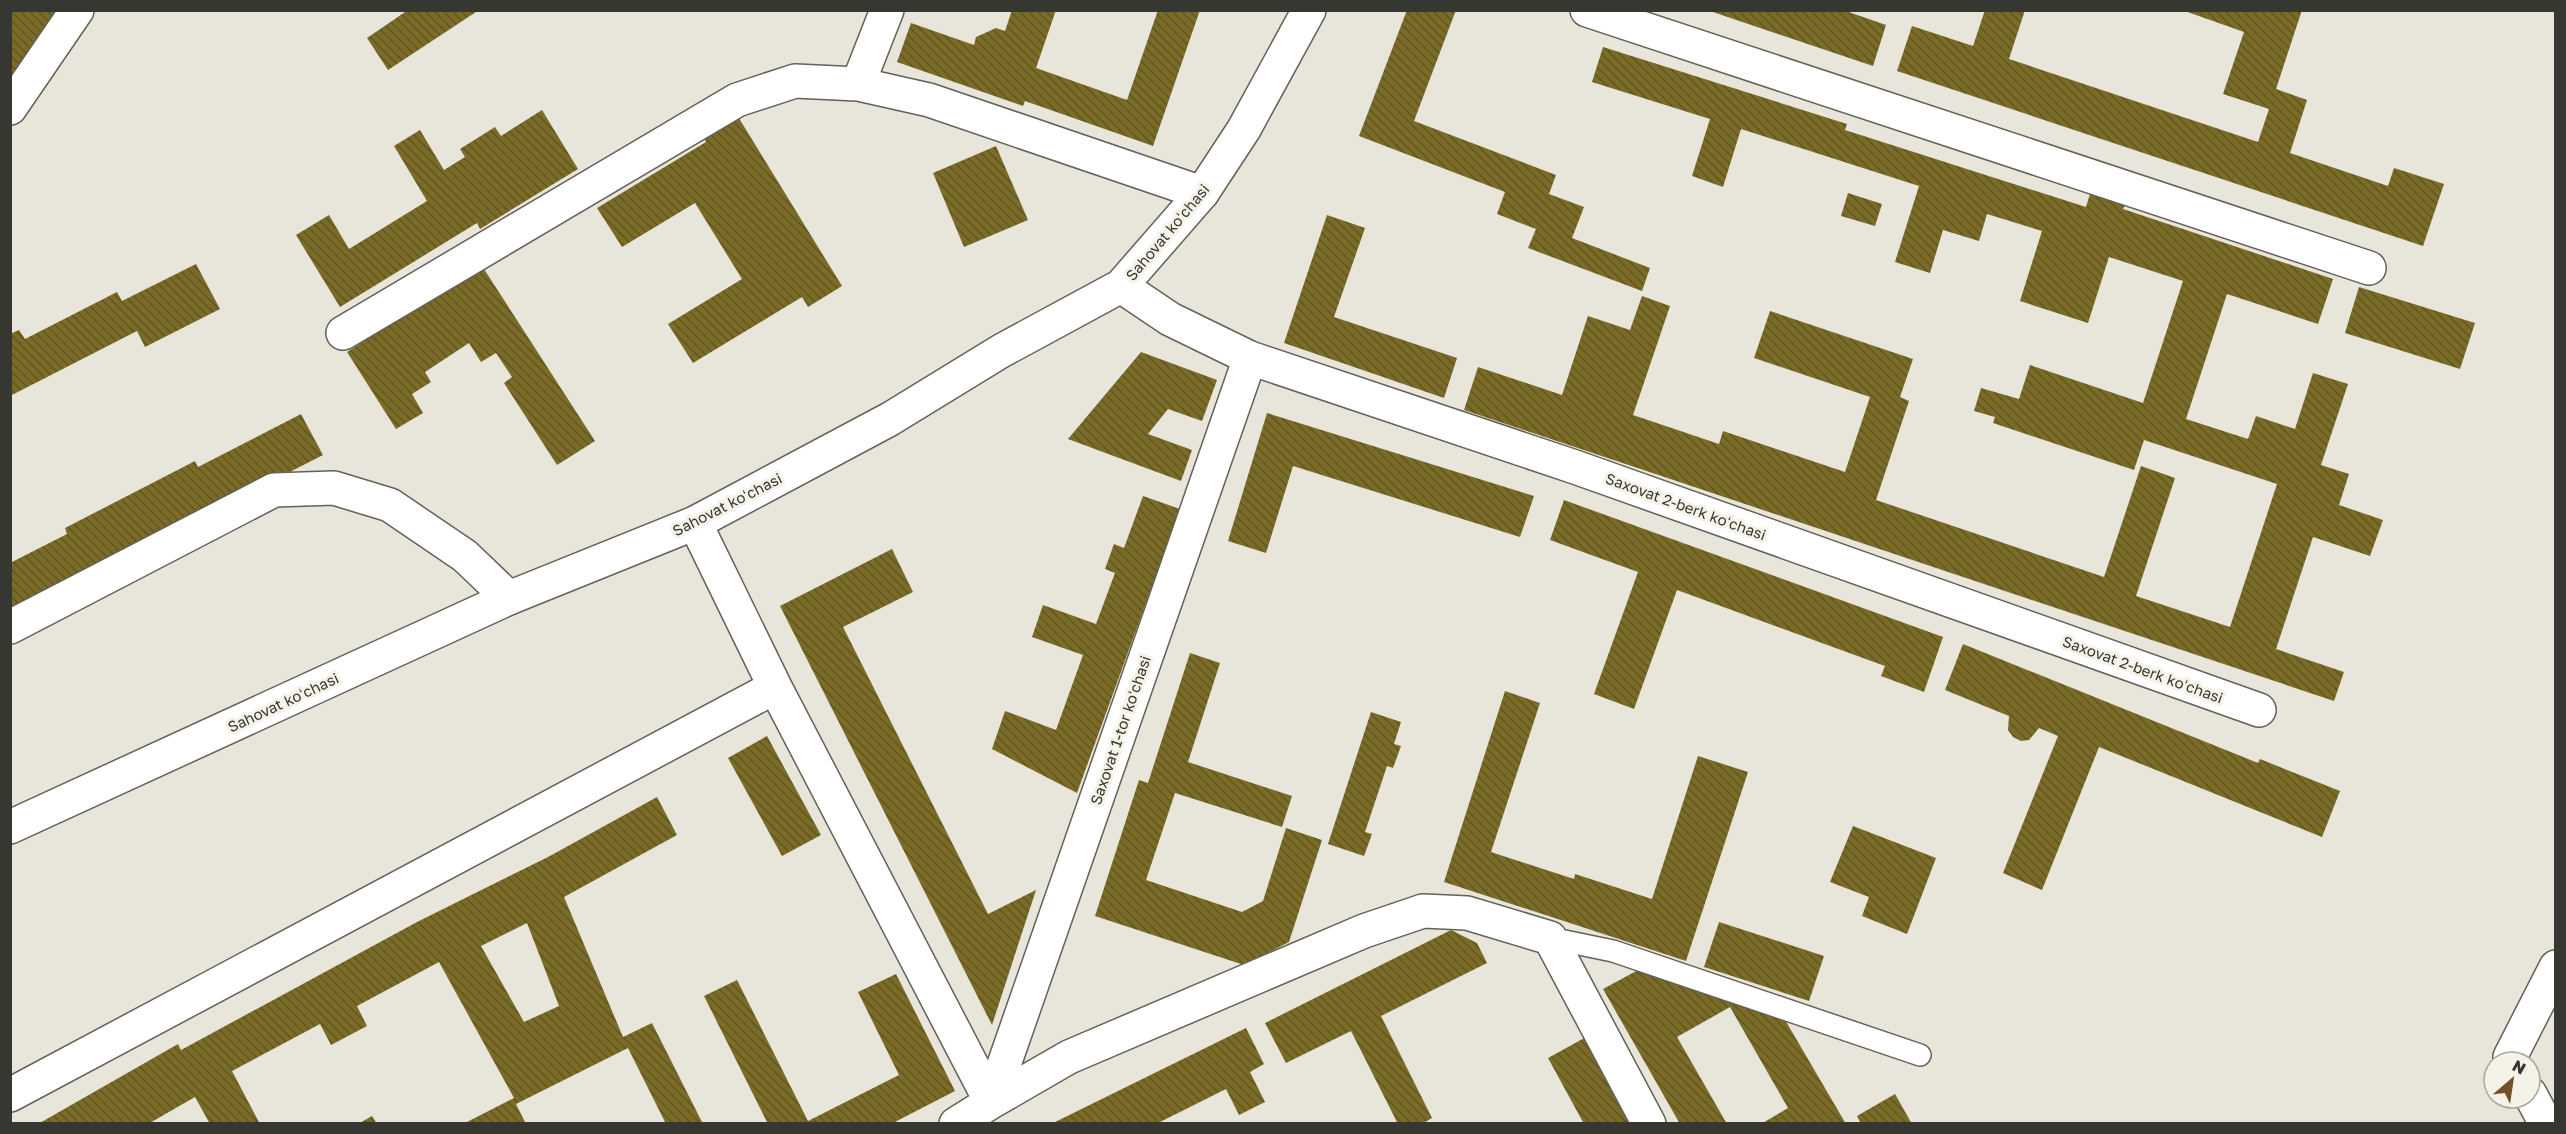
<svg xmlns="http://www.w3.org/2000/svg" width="2566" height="1134" font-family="'Golos Text',sans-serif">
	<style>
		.building { fill: url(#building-back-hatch); fill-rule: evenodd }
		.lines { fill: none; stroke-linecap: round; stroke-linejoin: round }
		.service-casing { stroke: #636158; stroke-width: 24 }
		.minor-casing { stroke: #636158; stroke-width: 36 }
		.tertiary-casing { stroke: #636158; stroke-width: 36 }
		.service { stroke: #fff; stroke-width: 21 }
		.minor { stroke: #fff; stroke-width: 33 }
		.tertiary { stroke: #fff; stroke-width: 33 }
		.labels { text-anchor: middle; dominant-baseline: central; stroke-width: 6; stroke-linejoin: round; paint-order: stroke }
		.street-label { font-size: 15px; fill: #373732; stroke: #f5f3e8 }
	</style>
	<defs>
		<pattern id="building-back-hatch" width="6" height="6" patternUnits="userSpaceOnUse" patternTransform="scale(1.5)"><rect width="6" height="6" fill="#7a6c27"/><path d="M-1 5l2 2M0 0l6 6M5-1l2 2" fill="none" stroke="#605521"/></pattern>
	</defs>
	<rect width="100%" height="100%" fill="#e8e6db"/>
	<path class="building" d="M14,10h52l-56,83v-78z
		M408,10h71l-91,60 -21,-32z
		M1012,10h44l-20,58 91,32 31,-90h42l-47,136 -128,-45 -2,5 -126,-44 14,-39 63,22 2,-8 20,-9 9,3z
		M1407,10h49l-42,111 142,54 -7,19 35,13 -12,31 78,30 -8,23 -114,-43 8,-19 -39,-15 8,-22 -146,-56z
		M1707,10h136l43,15 -13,41z
		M1985,10h40l-16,49 249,83 11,-33 -46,-15 21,-62 -62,-22h120l-26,79 31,11 -17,53 98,33 6,-18 50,16 -21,62 -526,-175 15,-45 61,20z
		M1603,47l244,77 -2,6 241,77 4,-13 35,11 -2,4 210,70 -15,45 -91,-30 -41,125 62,20 8,-23 39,13 18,-56 35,11 -27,81 28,9 -10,31 44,15 -13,36 -57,-19 -37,112 68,23 -10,29 -870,-291 14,-43 84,28 26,-79 42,14 12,-34 28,10 -37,109 86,29 4,-13 122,41 25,-75 -116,-39 16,-47 143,48 -13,38 9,4 -33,99 228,77 37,-111 34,12 -39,118 94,31 47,-143 -133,-44 -10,30 -141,-47 2,-6 -21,-6 7,-23 38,11 11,-34 113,38 40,-122 -74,-24 -21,66 -68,-22 22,-70 -55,-17 -8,27 -36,-11 -13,43 -35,-11 24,-76 -178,-57 -18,58 -31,-11 18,-57 -118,-37z
		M542,110l36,59 -98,60 -3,-6 -137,84 -44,-72 33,-20 20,34 78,-48 -33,-55 26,-16 24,40 21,-13 -5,-8 35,-22 6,9z
		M737,115l105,171 -34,21 -6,-10 -109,66 -25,-39 74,-45 -47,-76 -73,44 -25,-39 109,-66 -3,-6z
		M996,146l32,74 -64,27 -31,-74z
		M1848,193l34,11 -7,22 -34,-10z
		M1327,215l38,13 -31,89 123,41 -13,40 -160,-55z
		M196,264l24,45 -75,38 -8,-16 -127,65v-62l9,-4 6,9 92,-47 5,9z
		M482,266l113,175 -38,24 -53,-82 8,-6 -16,-24 -15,9 -12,-19 -44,29 6,10 -19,12 11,19 -27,16 -49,-77z
		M2359,287l116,36 -15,46 -115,-36z
		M1141,352l76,28 -15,41 -34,-12 -20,25 44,16 -11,31 -113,-42z
		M1267,413l267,83 -14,41 -227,-71 -27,87 -38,-12z
		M301,414l22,41 -313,160v-52l57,-29 -2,-6 130,-67 3,6z
		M1143,496l37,13 -103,284 -85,-44 13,-38 51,19 27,-75 -51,-18 11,-32 53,19 19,-51 -10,-4 9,-25 10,4z
		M1564,500l379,137 -19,55 -43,-16 4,-10 -208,-76 -43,119 -40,-15 44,-122 -88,-32z
		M892,549l21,43 -70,35 145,287 48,-24 -44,135 -212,-419z
		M1963,644l295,119 2,-4 80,32 -18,46 -223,-90 -57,143 -39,-17 55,-137 -19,-8 -10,12 -8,1 -8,-4 -5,-7 1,-14 -64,-26z
		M1190,653l30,10 -32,99 104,34 -10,31 -107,-34 -29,87 96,32 21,-11 23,-73 36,12 -33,102 -45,23 -149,-49 44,-136 9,3z
		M1505,691l35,12 -49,149 83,27 1,-5 77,25 46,-143 50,16 -62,189 -242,-79z
		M1371,712l30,10 -7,22 7,2 -8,22 -6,-2 -22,66 7,2 -8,22 -36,-12z
		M767,736l54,99 -39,21 -54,-98z
		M657,797l20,38 -113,62 59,140 29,-14 51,101h-37l-38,-76 -112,56 10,20h-63l51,-26 -75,-136 -82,44 10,20 -36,19 -11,-21 -88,47 28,53h-50l-15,-27 -47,27h-110l140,-80 3,6 236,-128 131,-65zM527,923l32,83 -35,16 -43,-76z
		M1853,826l83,32 -29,76 -45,-18 7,-19 -39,-15z
		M1719,922l105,34 -15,45 -105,-34z
		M1451,930l26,13 10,20 -106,53 51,102 -10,6h-24l-47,-93 -65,32 -21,-40z
		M1640,969l141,44 65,111h-85l27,-16 -58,-101 -53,30 50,87h-47l-77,-135z
		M896,974l59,117 -64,33h-123l-64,-128 33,-16 71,141 91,-46 -41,-83z
		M1246,1028l18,36 -14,8 15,30 -26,13 -13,-26 -70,35h-105z
		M1588,1036l47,88h-51l-36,-66z
		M1895,1094l17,30h-51l-4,-8z
		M372,1116l5,8h-19z"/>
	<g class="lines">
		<defs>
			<path id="service" d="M1550,938l63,13 307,104"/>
			<path id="minor" d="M1587,10l782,258
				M858,84l29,-74
				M10,108l67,-98
				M1121,286l49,33 80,39 325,109 684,243
				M343,333l394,-233 58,-19 63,3 71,16 273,93
				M695,523l80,164 216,415 -35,22
				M10,627l264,-137 60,-2 56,17 75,51 44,42
				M2513,1062l-3,-5 46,-90
				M2530,1094l16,30
				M10,1095l765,-408
				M991,1102l78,-45 295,-126 59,-20 44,2 83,25 99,186
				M991,1102l259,-744"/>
			<path id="tertiary" d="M10,827l499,-229 186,-75 195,-104 111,-68 120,-65 81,-93 42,-64 65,-119"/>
		</defs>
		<use href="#service" class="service-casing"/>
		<use href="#minor" class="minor-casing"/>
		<use href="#tertiary" class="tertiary-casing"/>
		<use href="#service" class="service"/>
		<use href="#minor" class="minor"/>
		<use href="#tertiary" class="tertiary"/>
	</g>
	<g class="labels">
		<g class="street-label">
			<text transform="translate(1167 232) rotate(-50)">Sahovat koʻchasi</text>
			<text transform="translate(727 504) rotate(-27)">Sahovat koʻchasi</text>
			<text transform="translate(1686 506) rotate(20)">Saxovat 2-berk koʻchasi</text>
			<text transform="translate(2143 669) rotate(20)">Saxovat 2-berk koʻchasi</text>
			<text transform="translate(283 702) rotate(-25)">Sahovat koʻchasi</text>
			<text transform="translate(1120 730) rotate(-71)">Saxovat 1-tor koʻchasi</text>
		</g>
	</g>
	<rect width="2566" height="1134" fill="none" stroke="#373732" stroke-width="24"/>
	<g transform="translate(2512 1080) rotate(29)"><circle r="28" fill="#f5f3e8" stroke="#a9a89f" stroke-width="1.5"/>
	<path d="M0-4.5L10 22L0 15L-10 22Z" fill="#705226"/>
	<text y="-9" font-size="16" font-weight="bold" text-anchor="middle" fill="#373732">N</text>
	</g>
</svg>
